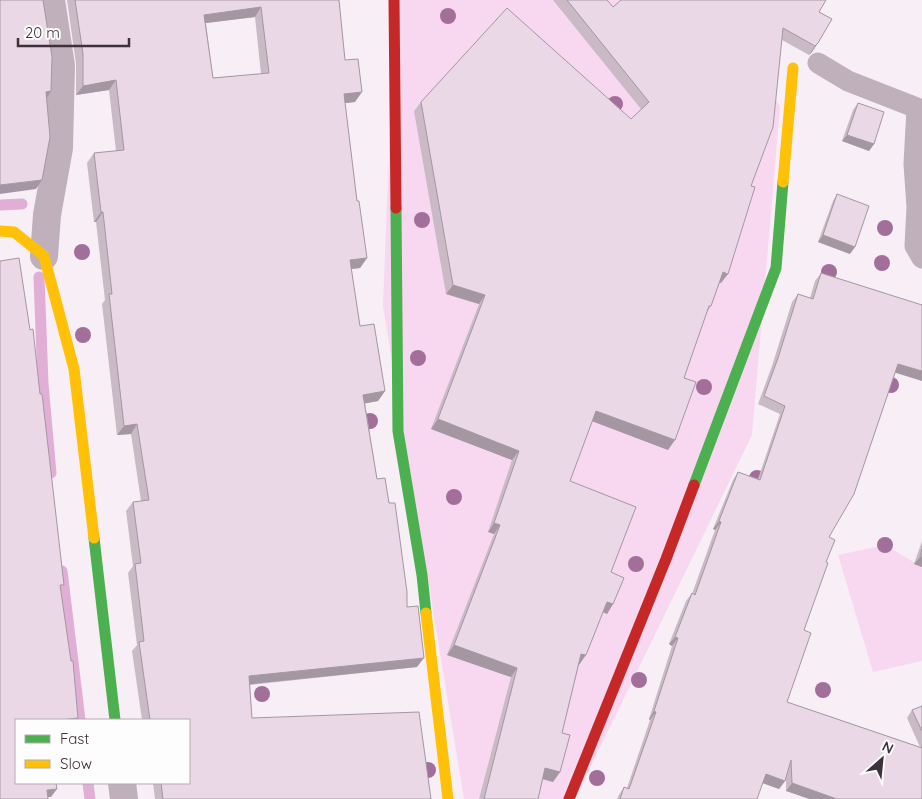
<svg xmlns="http://www.w3.org/2000/svg" width="922" height="799" font-family="Quicksand,sans-serif">
	<style>
		.green { fill: #f8d7f0 }
		.lines { fill: none; stroke-linecap: round; stroke-linejoin: round }
		.stream { stroke: #e1afd6; stroke-width: 11 }
		.lane { stroke: #bfb0bb; stroke-width: 21 }
		.street { stroke: #bfb0bb; stroke-width: 28 }
		.fast { stroke: #4caf50; stroke-width: 11 }
		.slow { stroke: #ffc107; stroke-width: 11 }
		.jam { stroke: #c62828; stroke-width: 11 }
		.tree { fill: #a16f9a }
		.wall { fill: #c9bac6; fill-rule: evenodd }
		.shaded-wall { fill: #a497a1 }
		.building { fill: #ead8e6; stroke: #a497a1; fill-rule: evenodd }
	</style>
	<rect width="100%" height="100%" fill="#f8eef6"/>
	<path class="green" d="M395,0h330l55,107 -28,328 -177,364h-111l-81,-493z
		M885,545l37,22v94l-49,11 -35,-117z"/>
	<g class="lines">
		<path class="stream" d="M0,205l22,-1
			M39,277l4,107 8,89
			M62,571l18,149
			M88,783l2,16"/>
		<path class="lane" d="M818,63l30,18 69,27 -3,56 3,43 -2,39 7,12"/>
		<path class="street" d="M44,256l3,-41 12,-67 2,-82 -10,-66
			M122,783l2,16"/>
		<path class="fast" d="M396,208l2,223 24,144 4,38
			M694,485l82,-217 7,-86
			M94,538l21,182"/>
		<path class="slow" d="M783,182l10,-114
			M0,231l14,1 30,24 30,113 20,169
			M426,613l22,186"/>
		<path class="jam" d="M394,0l2,208
			M569,799l97,-240 28,-74"/>
	</g>
	<g class="tree">
		<circle cx="448" cy="16" r="8"/>
		<circle cx="615" cy="104" r="8"/>
		<circle cx="422" cy="220" r="8"/>
		<circle cx="885" cy="228" r="8"/>
		<circle cx="82" cy="252" r="8"/>
		<circle cx="882" cy="263" r="8"/>
		<circle cx="829" cy="272" r="8"/>
		<circle cx="83" cy="335" r="8"/>
		<circle cx="418" cy="358" r="8"/>
		<circle cx="891" cy="385" r="8"/>
		<circle cx="704" cy="387" r="8"/>
		<circle cx="370" cy="421" r="8"/>
		<circle cx="757" cy="478" r="8"/>
		<circle cx="454" cy="497" r="8"/>
		<circle cx="885" cy="545" r="8"/>
		<circle cx="636" cy="564" r="8"/>
		<circle cx="639" cy="680" r="8"/>
		<circle cx="823" cy="690" r="8"/>
		<circle cx="262" cy="694" r="8"/>
		<circle cx="428" cy="770" r="8"/>
		<circle cx="597" cy="778" r="8"/>
	</g>
	<path class="wall" d="M67,0h272l6,60 10,42 -10,1 12,98 10,57 -7,10 -9,1 9,57 25,65 -7,10 -13,2 12,76 12,24 18,104 10,60 -167,18 2,33 179,81h-276l-2,-16h36v-63h-47l-10,-69 5,-6 -9,-72 5,-7 -7,-55 7,-9 8,-1 -10,-67 -14,1 -15,-131 3,-4 -9,-78h-2l-7,-59 7,-10 22,-2 -7,-61 -33,5v-31zM255,17l6,57 -48,4 -7,-55z
		M553,0h54l6,7 206,5 13,7 -20,33 -3,3 -27,-15 -31,146 -30,97 -1,-1 -9,24 -4,6 -23,66 -16,72 -76,-29 -22,60 41,91 2,32 -6,10 -4,-2 -24,52 -17,69 -2,39 -7,10 -10,-3 -5,20h-59l32,-122 -64,-22 47,-121 -6,-2 24,-72 -81,-31 48,-125 -33,-10 -32,-183 7,-9 210,17 10,-10z
		M858,103l16,41 -5,7 -27,-10 11,-31z
		M837,194l13,60 -32,-12 15,-41z
		M821,273l74,99 -66,165 -3,25 -22,68 -17,72 133,45 -13,-29 5,-8 10,-4v93l-136,-8v-15l-1,5 -6,8 -17,-6 -5,16h-140l2,-4 5,-8 3,1 23,-68 -1,-1 23,-73 -3,-2 17,-43 6,-8v1l23,-64 -2,-1 20,-49 5,-8 20,7 22,-65 -22,-10 14,-38 20,-64 6,-8 12,4 5,-17z
		M922,541v26l-8,-3z"/>
	<path class="shaded-wall" d="M261,7l-6,10 -57,7 6,-9z
		M818,43l-6,9 -3,3 6,-9z
		M116,80l-7,10 -33,5 7,-9z
		M51,91l-6,10 1,-9z
		M362,92l-7,10 -18,2 7,-10z
		M847,135l27,9 -5,7 -27,-10z
		M42,180l-6,9 -36,5v-9z
		M101,212h2l-7,10h-2z
		M823,235l32,12 -5,7 -32,-12z
		M367,258l-7,10 -17,2 7,-10z
		M723,272l5,2 -7,9 -4,-2z
		M453,285l32,10 -6,9 -33,-10z
		M898,364l24,7v10l-29,-9z
		M385,391l-7,10 -21,4 6,-10z
		M596,411l79,29 -7,10 -79,-30z
		M438,419l81,32 -7,9 -81,-31z
		M137,424l-6,10 -14,1 7,-9z
		M719,521l2,1 -6,8 -2,-1z
		M494,523l6,2 -6,9 -6,-2z
		M920,557h2v10l-8,-3z
		M607,602l6,2 -6,10 -7,-3z
		M675,637l3,1 -6,8 -3,-2z
		M454,645l63,23 -6,9 -64,-22z
		M581,654l5,1 -7,10 -4,-2z
		M424,658l-7,9 -174,18 6,-9z
		M654,711l2,1 -6,8 -1,-1z
		M78,718l-1,2h-16z
		M545,768l15,4 -7,10 -14,-4z
		M766,774l19,7 -6,8 -19,-7z
		M792,783l45,16h-28l-23,-8z
		M57,789l-6,8h-9l5,-7z"/>
	<path class="building" d="M0,0h43l9,57 -1,34 -5,1 4,45 -8,43 -42,5z
		M75,0h264l6,60 13,-1 4,33 -18,2 13,107h2l8,57 -17,2 10,66 14,-2 11,67 -22,4 14,84 8,-1 4,25h6l12,89v15l11,-1 6,52 -175,18 3,42 167,-6 12,87h-268l-2,-16h28v-63h-39l-11,-78 5,-1 -9,-77 6,-1 -8,-61 16,-2 -12,-76 -13,2 -15,-132h3l-9,-82h-2l-7,-59 30,-3 -8,-70 -33,6v-32zM261,7l8,66 -56,5 -9,-63z
		M567,0h40l6,7 8,-7h205l-7,12 13,7 -14,24 -3,3 -32,-18 -10,99 -22,59 4,1 -27,87 -5,-2 -12,34h-2l-25,72 12,4 -21,58 -79,-29 -26,70 66,26 -25,65 13,6 -11,26 -6,-2 -21,53 -5,-1 -19,79 8,2 -10,37 -15,-4 -7,31h-54l33,-131 -63,-23 46,-120 -6,-2 25,-72 -81,-32 47,-124 -32,-10 -32,-183 86,-94 124,111 18,-17z
		M858,103l26,9 -10,32 -27,-9z
		M837,194l32,12 -14,41 -32,-12z
		M19,258l11,72 3,-1 7,65h2l22,191h-4l11,76h2l5,57 -17,2h-45v63h40l1,6 -10,1 1,9h-48v-538z
		M821,273l101,32v66l-24,-7 -44,130 -25,43 6,3 -9,22 2,1 -24,67 7,3 -24,69 135,46v51h-85l-45,-16 -1,-23 -6,21 -19,-7 -9,25h-137l4,-12 5,2 27,-77 -2,-1 24,-73 -3,-1 17,-44 3,2 26,-73 -2,-1 19,-49 22,8 25,-74 -21,-10 14,-38 20,-64 15,5z
		M922,549v8h-2z
		M922,706v25l-10,-21z"/>
	<rect x="15" y="719" width="175" height="65" fill="#fdfdfd" stroke="#b1abaf"/>
	<rect x="25" y="735" width="25" height="8" fill="#4caf50" stroke="#b1abaf"/>
	<text x="60" y="744" font-size="15" fill="#3e313b">Fast</text>
	<rect x="25" y="760" width="25" height="8" fill="#ffc107" stroke="#b1abaf"/>
	<text x="60" y="769" font-size="15" fill="#3e313b">Slow</text>
	<g transform="translate(882 759) rotate(27)" stroke="#fdfdfd" stroke-width="4" paint-order="stroke">
	<path d="M0-4L9 19L0 12L-9 19Z" fill="#3e313b"/>
	<text y="-8" font-size="14" font-weight="bold" text-anchor="middle" fill="#3e313b">N</text>
	</g>
	<path d="M18 38v8h111v-8" fill="none" stroke="#3e313b" stroke-width="2.5"/>
	<text x="25" y="38" font-size="15" fill="#3e313b" stroke="#fdfdfd" stroke-width="4" paint-order="stroke">20 m</text>
</svg>
